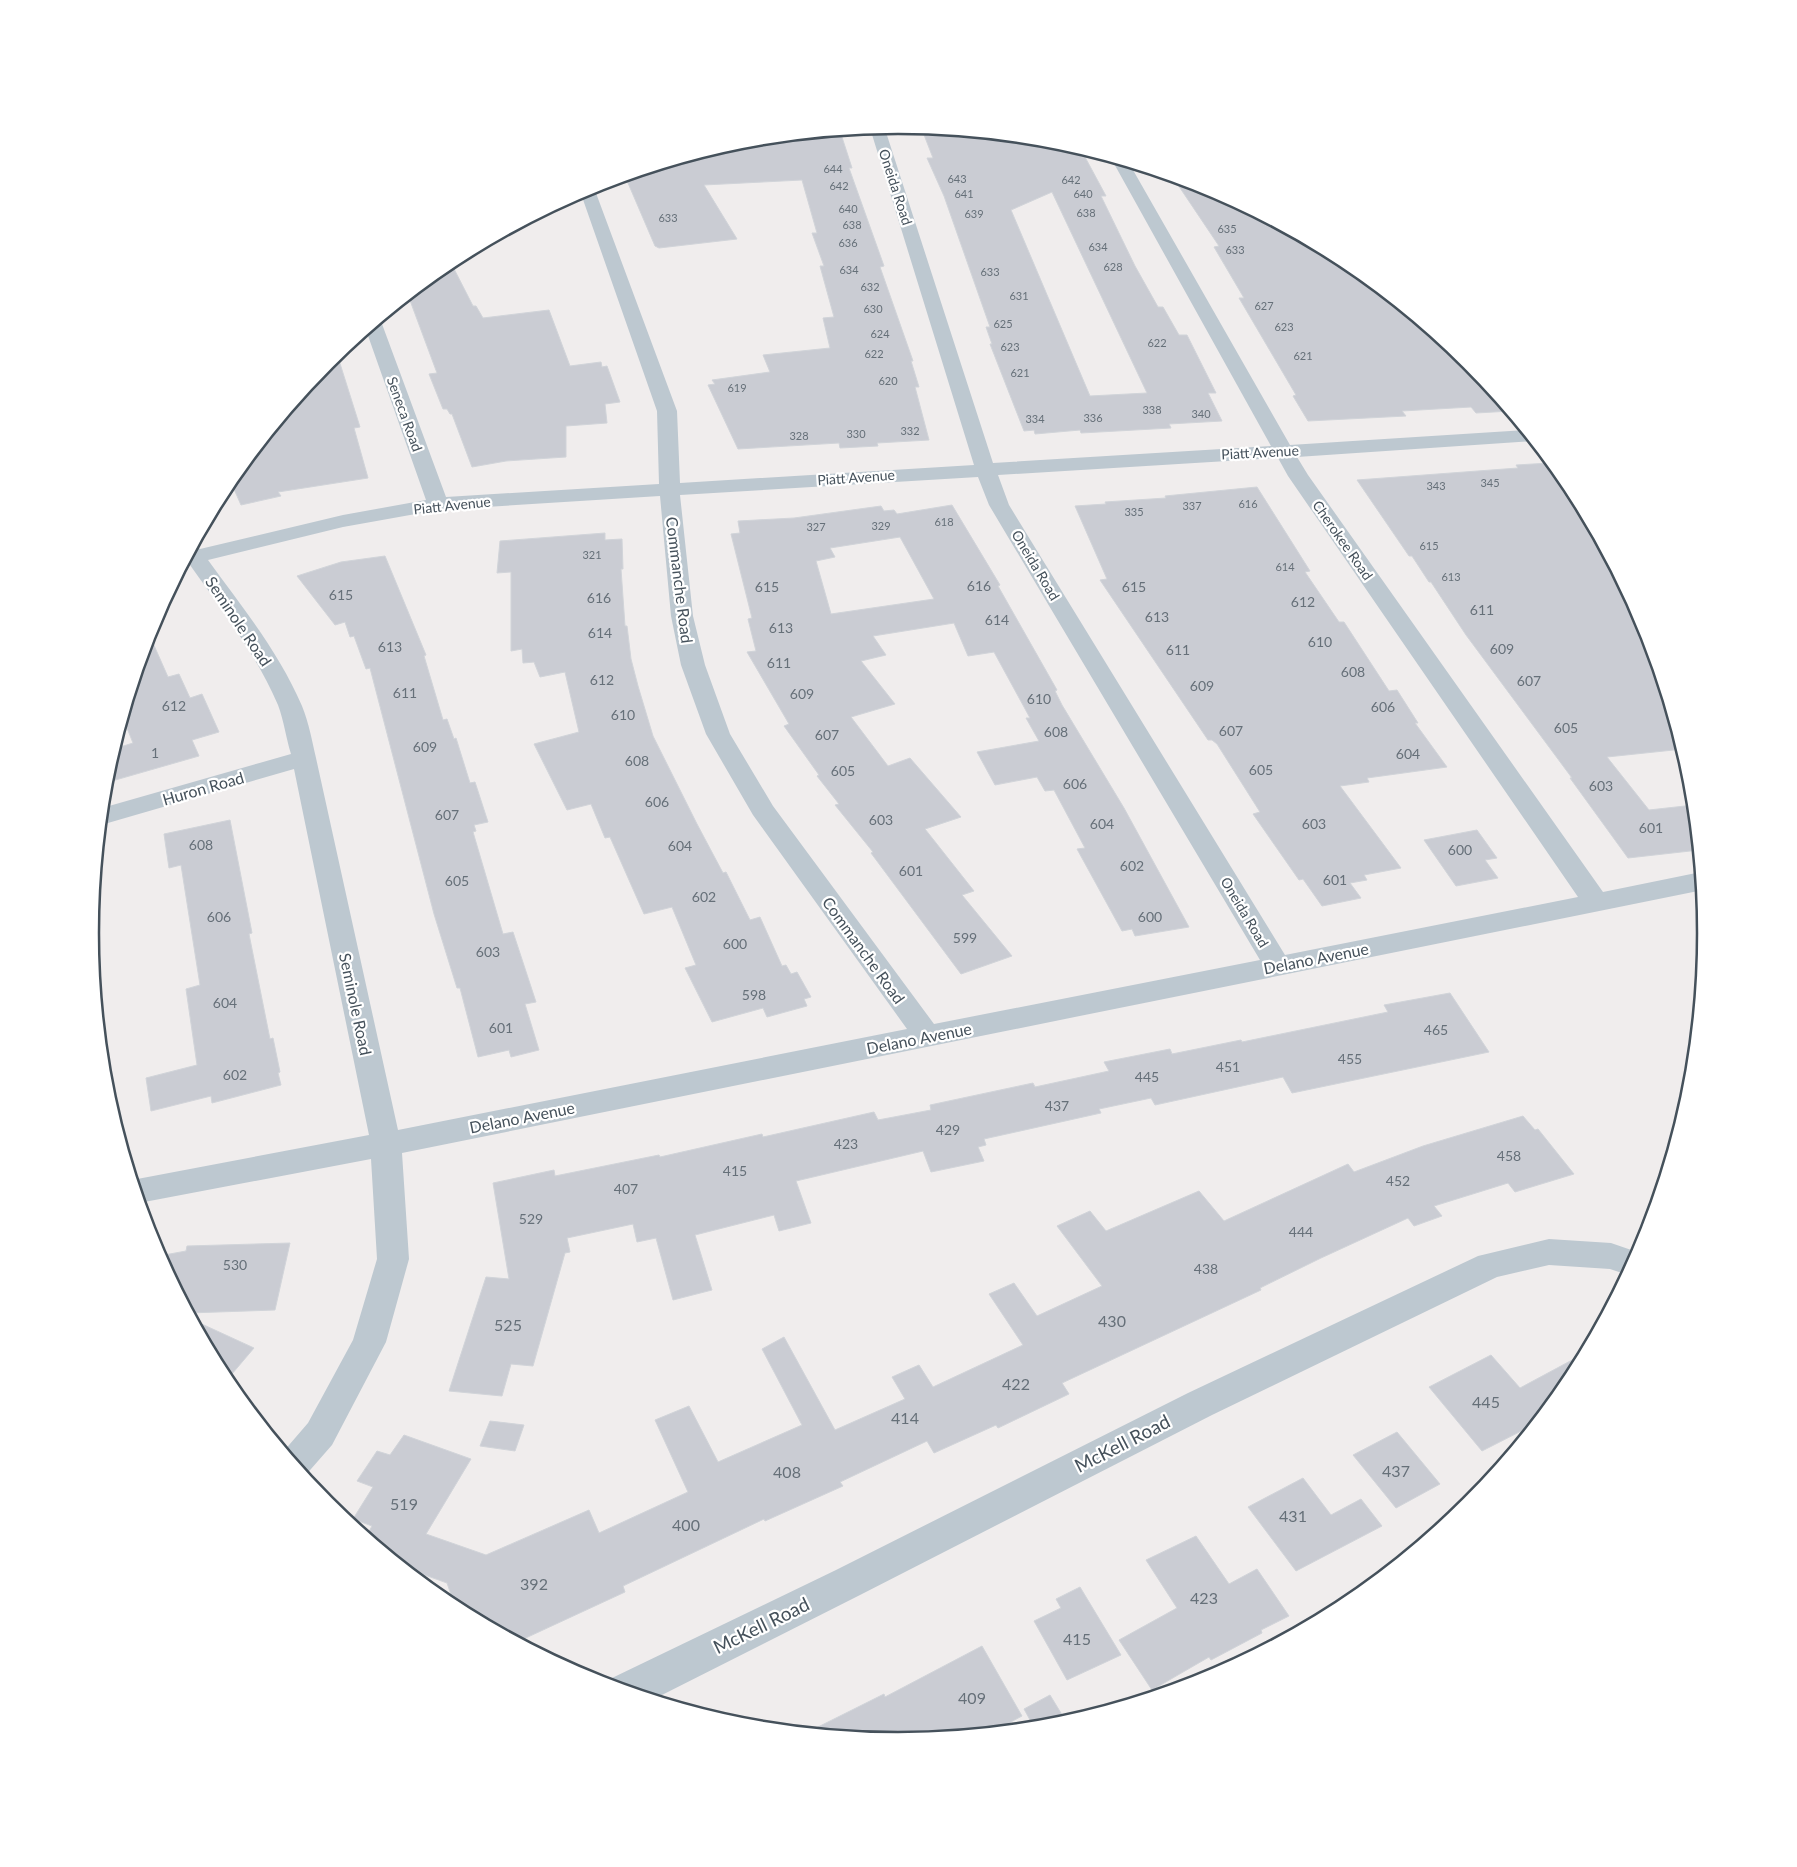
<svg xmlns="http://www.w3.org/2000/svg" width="1797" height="1867" font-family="Lato,sans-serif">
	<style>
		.building { fill: #caccd3; stroke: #d1d4d9; fill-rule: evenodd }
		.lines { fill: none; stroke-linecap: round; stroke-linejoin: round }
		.minor { fill: #bdc8d0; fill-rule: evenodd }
		.labels { text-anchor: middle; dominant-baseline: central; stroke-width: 4.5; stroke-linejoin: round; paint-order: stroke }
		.far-number-label { font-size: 11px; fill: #667079 }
		.far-street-label { font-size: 14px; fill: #45515b; stroke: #fff }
		.number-label { font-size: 14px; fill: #667079 }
		.street-label { font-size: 16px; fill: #45515b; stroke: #fff }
		.near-number-label { font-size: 16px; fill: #667079 }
		.near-street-label { font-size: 19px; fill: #45515b; stroke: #fff }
		.rim { fill: none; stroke: #45515b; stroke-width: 2.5 }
	</style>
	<rect width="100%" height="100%" fill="#f0eded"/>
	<path class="building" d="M921,127l136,14 18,5 6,11h4l21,39h-5l34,70 23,41h5l16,28h8l29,58h-8l14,28 -53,3 2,4 -90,5 -1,-3 -45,4 -1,-4 -10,1 -34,-87h2l-6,-17h4l-46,-131 -17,-38h6zM1052,192l95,201 -57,3 -79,-186z
		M840,131l12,37h-3l35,98 -4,1 33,94h-2l8,26h-4l14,53 -52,3 1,3 -38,2 -1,-5 -101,6 -30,-64 7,-1 -3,-4 58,-8 -7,-17 67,-7 -7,-30 11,-1 -14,-51h4l-12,-33h5l-15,-53 -98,5 33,54 -78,9 -4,-2 -30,-70 116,-36z
		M1172,176l36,11 140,74 122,101 41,49 -35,2 -5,-6 -69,4 4,5 -98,5 -15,-25 3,-1 -57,-97h5l-30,-51 5,-1z
		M450,261l23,45h3l7,12 66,-8 21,56 31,-4 1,5 5,-1 13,36 -15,2 2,19 -41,3v31l-60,4 -34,6 -20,-53h-2l-3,-5h-4l-14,-35 8,-1 -29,-78z
		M337,354l23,73 -6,1 14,50 -90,14 3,4 -40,9 -11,-25 97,-118z
		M1550,463l35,49 61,112 37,125 -76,8 42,53 45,-5 5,45 -71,8 -58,-80h2l-106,-143 -35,-53h-2l-17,-26h-3l-52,-76 161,-12 -2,-3z
		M1257,487l53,84 -5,1 34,50h5l45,69 8,-1 21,33h-3l32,44 -80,11 2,4 -29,4 61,82 -37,7 3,5 -17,3 11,15 -39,8 -19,-27 -4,1 -46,-66 7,-2 -43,-68 -5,-4h-4l-108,-160 7,-1 -32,-73 31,-2 -1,-2 61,-4 -1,-2z
		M952,505l48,80 -2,1 59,104 -2,1 7,14 62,103 65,119 -54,9 -3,-7 -10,2 -45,-82 8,-1 -31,-58 -9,1 -8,-14 -42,8 -18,-33 62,-11 -13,-23h4l-36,-66 -26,4 -14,-33 -81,13 13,19 -25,6 34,43 -44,13 37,49 22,-8 51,59 -36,12 49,62 -12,4 50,61 -51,18 -90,-121 2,-1 -38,-47 4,-1 -22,-28 2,-1 -35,-49 5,-2 -42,-72 9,-1 -8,-32 4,-1 -21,-84 9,-1 -2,-12 56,-3 87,-12 3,5 10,-1 3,4zM900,537l34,62 -103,15 -15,-53 19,-4 -5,-9z
		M605,533v7l17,-1 1,30h-2l4,57h2l4,33 7,27 15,50 44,88 26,49 3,-1 24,48 10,-3 22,49 4,-1 5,9 6,-2 14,25 -7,2 3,7 -40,11 -4,-9 -51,14 -27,-54 11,-3 -24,-58 -28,7 -34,-77 -5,1 -14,-34 -24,6 -33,-66 45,-12 -14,-60 -25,5 -6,-15 -11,1 -1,-14 -11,2v-79l-14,1 3,-32z
		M385,556l41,99 -2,1 19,64 4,-1 7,20 2,-1 14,45 5,-1 13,40 -14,3 2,6 -3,1 30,102 10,-2 23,70 -11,2 14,46 -28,7 -2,-7 -31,7 -18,-69h-3l-23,-74 -64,-246 -4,1 -12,-33 -4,1 -5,-15 -10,3 -38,-49 44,-14z
		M149,634l19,43 11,-3 11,24 12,-4 17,38 -27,8 7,16 -94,27 9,-34 19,-6 -10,-25z
		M230,820l22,113 -3,1 21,105 3,-1 7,34 -2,1 3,12 -69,18 -1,-7 -60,15 -5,-33 51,-13 -11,-76 14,-4 -19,-120 -12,3 -5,-34z
		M1477,830l20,28 -12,2 13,18 -42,8 -32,-46z
		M1450,993l39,59 -197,41 -9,-16 -128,28 -4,-7 -52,11 2,4 -117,26 2,6 -8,2 6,14 -53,11 -8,-21 -127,30 15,42 -32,8 -5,-16 -79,20 17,55 -39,10 -17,-62 -19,4 -4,-18 -66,14 3,14 -5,1 -32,113 -22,-2 -9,32 -53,-5 37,-114 23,2 -16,-96 61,-13 1,6 104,-21 1,2 102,-23 1,3 111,-25 4,8 53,-10 -1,-5 103,-22 2,4 74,-16 -5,-9 66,-13 2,5 69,-14 1,2 146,-30 -4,-7z
		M1523,1116l12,14 3,-1 36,45 -59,18 -7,-9 -74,23 8,10 -28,10 -6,-8 -87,40 -61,30 1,2 -199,93 7,11 -71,34 -2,-3 -62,28 -7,-12 -87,41 3,4 -78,35 -1,-2 -141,67 2,6 -108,50 -61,-33 -9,-26 -47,-17 -34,-29 6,-11 -19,-7 20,-32 -16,-6 20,-30 13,4 14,-20 67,24 -45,75 60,21 103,-45 10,23 89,-41 -33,-72 34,-14 29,56 84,-37 -40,-76 22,-12 51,93 70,-31 -13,-22 27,-12 14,22 90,-42 -34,-51 25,-11 23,33 65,-30 -45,-60 33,-15 16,20 93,-40 25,30 124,-57 6,8 69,-26z
		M290,1243l-15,67 -86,3 -30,-57 27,-5 1,-5z
		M193,1320l61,28 -28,33 -9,-16z
		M1587,1352l-16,31 -34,40 -55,28 -53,-64 62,-32 29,33z
		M490,1421l34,4 -9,26 -35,-5z
		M1397,1432l43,52 -44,24 -43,-53z
		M1303,1478l28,37 30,-16 21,27 -86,45 -48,-64z
		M1196,1536l33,48 28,-15 32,47 -28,14 1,3 -51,27 -2,-3 -57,33 -33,-50 58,-32 -31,-48z
		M1080,1587l41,68 -54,25 -33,-59 27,-13 -5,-9z
		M982,1646l40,70 -32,17 -92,9 -92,-9 78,-39 1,3z
		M1050,1695l17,28 -32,6 -11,-20z"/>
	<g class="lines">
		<path class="minor" d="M884,126l109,337 278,-17 -159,-286 2,-2 15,5 161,282 236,-15 9,11 -238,16 11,18 295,417 98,-20 2,18 -1301,263 7,106 -23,83 -54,103 -28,32 -21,-25 25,-29 45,-83 24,-81 -6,-100 -232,44 -7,-23 237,-45 -75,-366 -193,56 1,-17 189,-54c-5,-16 -7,-33 -13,-49 -22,-51 -56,-95 -88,-140h-7l11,-20 6,4 143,-34 83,-15 -60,-170 12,-10 4,4 64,173 213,-13 -2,-73 -77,-220 13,-6 84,226 3,72 294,-18 -104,-337zM1278,458l10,18 290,421 -293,58 -276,-450 -11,-30zM978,477l11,28 271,455 -326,64 -161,-218 -43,-72 -25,-69 -12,-49 -13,-121zM660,496l11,120 10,49 25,69 47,81 154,214 -509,101 -82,-372c-4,-17 -7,-35 -14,-52 -23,-54 -60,-99 -94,-146l135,-33 95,-17z
			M1549,1239l62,4 29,10 -12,22 -18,-6 -61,-4 -52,12 -285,138 -350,179 -210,106 -43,-14 3,-8 224,-108 352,-177 290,-137z"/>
	</g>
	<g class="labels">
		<g class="far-number-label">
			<text x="833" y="168">644</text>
			<text x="957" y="178">643</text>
			<text x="1071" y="179">642</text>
			<text x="839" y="185">642</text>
			<text x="964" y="193">641</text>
			<text x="1083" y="193">640</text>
			<text x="848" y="208">640</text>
			<text x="1086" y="212">638</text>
			<text x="974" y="213">639</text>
			<text x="668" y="217">633</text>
			<text x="852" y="224">638</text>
			<text x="1227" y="228">635</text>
			<text x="848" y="242">636</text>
			<text x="1098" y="246">634</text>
			<text x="1235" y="249">633</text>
			<text x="1113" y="266">628</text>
			<text x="849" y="269">634</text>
			<text x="990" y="271">633</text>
			<text x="870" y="286">632</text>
			<text x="1019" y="295">631</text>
			<text x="1264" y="305">627</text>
			<text x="873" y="308">630</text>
			<text x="1003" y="323">625</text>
			<text x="1284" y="326">623</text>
			<text x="880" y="333">624</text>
			<text x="1157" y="342">622</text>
			<text x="1010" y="346">623</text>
			<text x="874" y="353">622</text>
			<text x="1303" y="355">621</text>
			<text x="1020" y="372">621</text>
			<text x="888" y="380">620</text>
			<text x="737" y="387">619</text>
			<text x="1152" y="409">338</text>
			<text x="1201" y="413">340</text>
			<text x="1093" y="417">336</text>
			<text x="1035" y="418">334</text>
			<text x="910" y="430">332</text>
			<text x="856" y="433">330</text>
			<text x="799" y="435">328</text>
			<text x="1490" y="482">345</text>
			<text x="1436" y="485">343</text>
			<text x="1248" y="503">616</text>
			<text x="1192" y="505">337</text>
			<text x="1134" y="511">335</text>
			<text x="944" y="521">618</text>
			<text x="881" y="525">329</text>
			<text x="816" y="526">327</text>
			<text x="1429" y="545">615</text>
			<text x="592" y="554">321</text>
			<text x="1285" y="566">614</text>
			<text x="1451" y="576">613</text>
		</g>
		<g class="far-street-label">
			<text transform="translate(896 187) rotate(72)">Oneida Road</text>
			<text transform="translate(405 414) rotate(70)">Seneca Road</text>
			<text transform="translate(1260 452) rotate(-3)">Piatt Avenue</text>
			<text transform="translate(856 477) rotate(-4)">Piatt Avenue</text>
			<text transform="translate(452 505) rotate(-6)">Piatt Avenue</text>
			<text transform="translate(1343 540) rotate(55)">Cherokee Road</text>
			<text transform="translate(1036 565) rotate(59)">Oneida Road</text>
			<text transform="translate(1245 912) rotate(59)">Oneida Road</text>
		</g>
		<g class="number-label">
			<text x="979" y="585">616</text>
			<text x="767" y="586">615</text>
			<text x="1134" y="586">615</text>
			<text x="341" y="594">615</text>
			<text x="599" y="597">616</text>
			<text x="1303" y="601">612</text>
			<text x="1482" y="609">611</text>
			<text x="1157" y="616">613</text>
			<text x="997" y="619">614</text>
			<text x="781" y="627">613</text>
			<text x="600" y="632">614</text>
			<text x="1320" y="641">610</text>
			<text x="390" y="646">613</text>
			<text x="1502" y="648">609</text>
			<text x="1178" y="649">611</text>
			<text x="779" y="662">611</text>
			<text x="1353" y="671">608</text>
			<text x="602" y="679">612</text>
			<text x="1529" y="680">607</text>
			<text x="1202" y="685">609</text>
			<text x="405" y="692">611</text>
			<text x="802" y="693">609</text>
			<text x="1039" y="698">610</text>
			<text x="174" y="705">612</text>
			<text x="1383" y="706">606</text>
			<text x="623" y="714">610</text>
			<text x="1566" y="727">605</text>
			<text x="1231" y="730">607</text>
			<text x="1056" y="731">608</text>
			<text x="827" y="734">607</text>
			<text x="425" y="746">609</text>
			<text x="155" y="752">1</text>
			<text x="1408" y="753">604</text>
			<text x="637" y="760">608</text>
			<text x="1261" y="769">605</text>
			<text x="843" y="770">605</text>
			<text x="1075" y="783">606</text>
			<text x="1601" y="785">603</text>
			<text x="657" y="801">606</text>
			<text x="447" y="814">607</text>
			<text x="881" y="819">603</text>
			<text x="1102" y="823">604</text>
			<text x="1314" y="823">603</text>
			<text x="1651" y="827">601</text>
			<text x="201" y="844">608</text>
			<text x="680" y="845">604</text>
			<text x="1460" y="849">600</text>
			<text x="1132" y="865">602</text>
			<text x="911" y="870">601</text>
			<text x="1335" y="879">601</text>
			<text x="457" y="880">605</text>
			<text x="704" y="896">602</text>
			<text x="219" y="916">606</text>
			<text x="1150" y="916">600</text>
			<text x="965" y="937">599</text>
			<text x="735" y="943">600</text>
			<text x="488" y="951">603</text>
			<text x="754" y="994">598</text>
			<text x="225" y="1002">604</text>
			<text x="501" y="1027">601</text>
			<text x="1436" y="1029">465</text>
			<text x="1350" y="1058">455</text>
			<text x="1228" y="1066">451</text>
			<text x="235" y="1074">602</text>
			<text x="1147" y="1076">445</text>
			<text x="1057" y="1105">437</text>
			<text x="948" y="1129">429</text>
			<text x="846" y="1143">423</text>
			<text x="1509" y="1155">458</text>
			<text x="735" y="1170">415</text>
			<text x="1398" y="1180">452</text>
			<text x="626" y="1188">407</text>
			<text x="531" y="1218">529</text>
			<text x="1301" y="1231">444</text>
			<text x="235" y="1264">530</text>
			<text x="1206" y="1268">438</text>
		</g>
		<g class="street-label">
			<text transform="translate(680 580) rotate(83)">Commanche Road</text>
			<text transform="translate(239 621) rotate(56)">Seminole Road</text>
			<text transform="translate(203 788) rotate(-16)">Huron Road</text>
			<text transform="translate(864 950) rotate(54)">Commanche Road</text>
			<text transform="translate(1316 958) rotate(-11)">Delano Avenue</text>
			<text transform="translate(356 1004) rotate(78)">Seminole Road</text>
			<text transform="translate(919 1038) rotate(-11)">Delano Avenue</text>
			<text transform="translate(522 1117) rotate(-11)">Delano Avenue</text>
		</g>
		<g class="near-number-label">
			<text x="1112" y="1320">430</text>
			<text x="508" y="1324">525</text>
			<text x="1016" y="1383">422</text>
			<text x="1486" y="1401">445</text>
			<text x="905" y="1417">414</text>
			<text x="1396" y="1470">437</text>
			<text x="787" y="1471">408</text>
			<text x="404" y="1503">519</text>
			<text x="1293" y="1515">431</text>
			<text x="686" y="1524">400</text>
			<text x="534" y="1583">392</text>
			<text x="1204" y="1597">423</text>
			<text x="1077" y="1638">415</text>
			<text x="972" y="1697">409</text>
		</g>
		<g class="near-street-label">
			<text transform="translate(1122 1443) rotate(-27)">McKell Road</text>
			<text transform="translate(761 1625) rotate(-26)">McKell Road</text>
		</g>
	</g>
	<path d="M0 0H1797V1867H0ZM99 933a799 799 0 1 1 1598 0a799 799 0 1 1-1598 0Z" fill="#fff" fill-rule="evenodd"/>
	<path class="rim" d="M99 933a799 799 0 1 1 1598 0a799 799 0 1 1-1598 0Z"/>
</svg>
